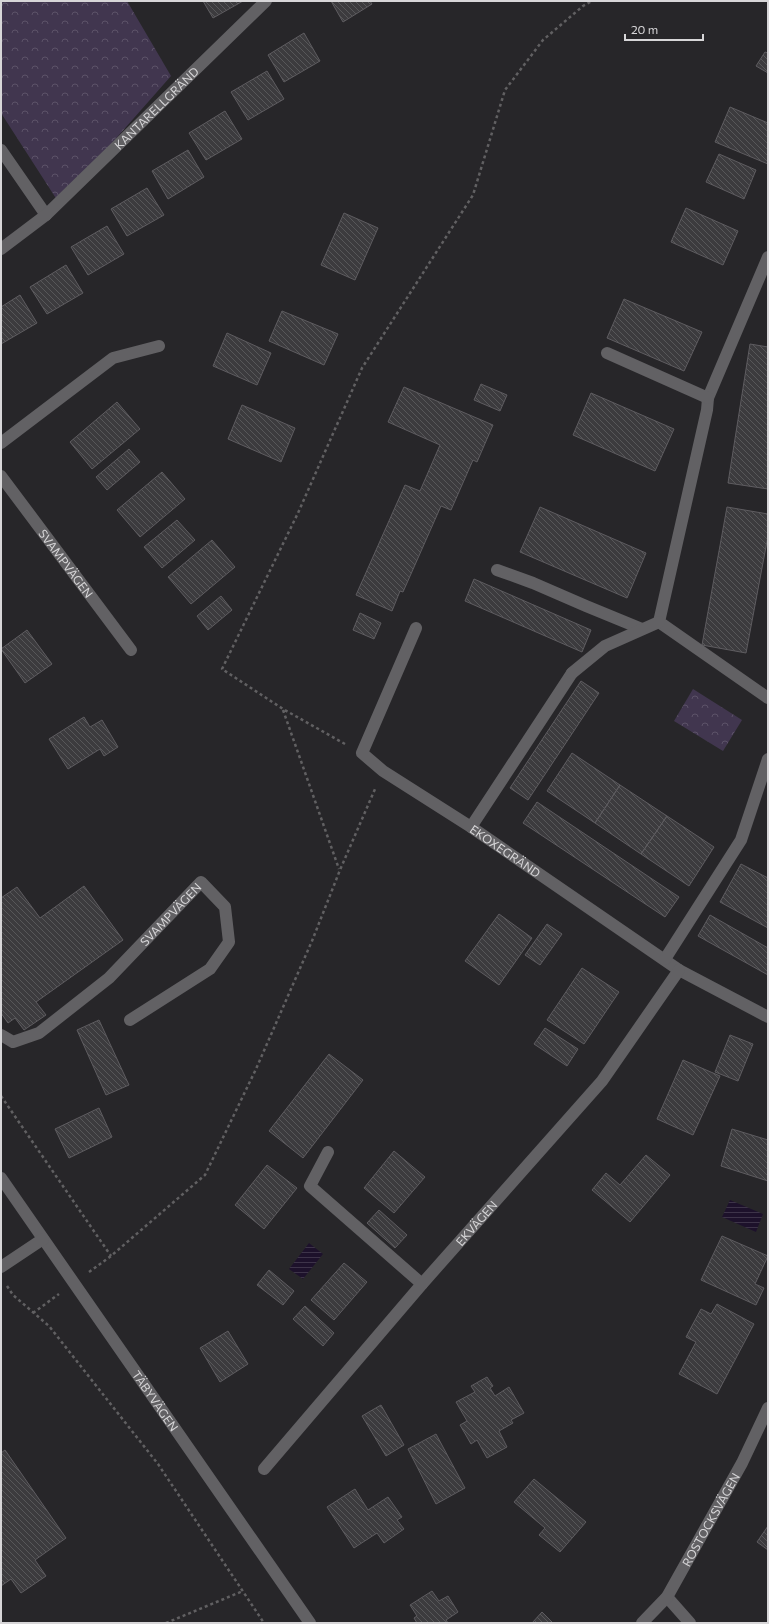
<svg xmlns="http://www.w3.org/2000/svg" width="769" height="1624" font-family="Commissioner,sans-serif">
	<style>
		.park { fill: url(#park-crowns) }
		.water { fill: url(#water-rules) }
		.building { fill: url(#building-back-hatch); stroke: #5e5c60 }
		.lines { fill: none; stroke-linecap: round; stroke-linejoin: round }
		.path { stroke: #616062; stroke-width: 2.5; stroke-dasharray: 3 3; stroke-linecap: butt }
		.lane { stroke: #626164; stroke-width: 12 }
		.street { stroke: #626164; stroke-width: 12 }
		.secondary { stroke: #626164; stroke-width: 12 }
		.labels { text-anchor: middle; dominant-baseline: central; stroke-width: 3; stroke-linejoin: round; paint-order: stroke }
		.street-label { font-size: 12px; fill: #d7d6d8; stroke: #272629 }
	</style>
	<defs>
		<pattern id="park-crowns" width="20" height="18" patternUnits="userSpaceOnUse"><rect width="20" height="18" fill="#41364f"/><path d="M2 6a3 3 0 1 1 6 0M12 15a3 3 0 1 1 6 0" fill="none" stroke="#5c5268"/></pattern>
		<pattern id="water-rules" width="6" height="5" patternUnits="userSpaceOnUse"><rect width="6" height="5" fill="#1d112b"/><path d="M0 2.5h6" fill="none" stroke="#3d3349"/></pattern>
		<pattern id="building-back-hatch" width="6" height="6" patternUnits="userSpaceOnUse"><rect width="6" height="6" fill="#3c3b3e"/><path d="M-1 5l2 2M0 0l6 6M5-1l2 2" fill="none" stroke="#575759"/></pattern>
	</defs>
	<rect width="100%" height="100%" fill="#272629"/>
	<path class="park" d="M1,1h126l44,75 -112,127 -58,-90z
		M693,689l49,31 -19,31 -49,-30z"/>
	<path class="water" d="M730,1200l33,14 -7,18 -34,-15z
		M309,1243l14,11 -20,25 -14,-10z"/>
	<path class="building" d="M203,1h40l-30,17z
		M331,1h39l2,3 -29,18z
		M304,33l16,28 -36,21 -16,-27z
		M765,52l3,1v20l-12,-7z
		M267,71l17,28 -36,21 -17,-28z
		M730,107l38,16v41l-53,-22z
		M225,111l17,28 -36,21 -17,-27z
		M188,150l16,27 -36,22 -16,-28z
		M719,154l37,16 -12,29 -38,-17z
		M147,188l17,27 -37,21 -16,-27z
		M686,208l52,23 -15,34 -52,-23z
		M344,213l34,15 -23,52 -34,-15z
		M107,226l17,28 -36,21 -17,-28z
		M66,265l17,28 -36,21 -17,-27z
		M20,295l17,28 -36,21v-37z
		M624,299l78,33 -18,39 -77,-33z
		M282,311l56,23 -14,31 -55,-24z
		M227,333l44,20 -14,32 -44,-19z
		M750,344l18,3v142l-40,-6z
		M481,384l26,11 -7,16 -26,-11z
		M404,387l89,38 -16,37 -4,-2 -22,50 -10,-4 -38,86 -3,-1 -8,20 -36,-16 49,-110 15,6 20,-46 -52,-23z
		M591,393l83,36 -19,42 -82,-36z
		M117,402l23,27 -48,40 -22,-27z
		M242,405l53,23 -14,34 -53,-23z
		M129,449l11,13 -33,28 -11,-13z
		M162,472l23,27 -45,38 -23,-27z
		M540,507l106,46 -19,45 -107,-46z
		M727,507l41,7v22l-22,117 -44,-8z
		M177,520l18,20 -33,28 -18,-21z
		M212,540l23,27 -44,37 -23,-27z
		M474,579l117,51 -9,22 -117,-51z
		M221,596l11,14 -24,20 -11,-14z
		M360,613l21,10 -7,16 -21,-9z
		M27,630l25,34 -27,19 -24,-34z
		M581,681l18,12 -71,107 -18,-12z
		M84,717l6,10 12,-7 16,27 -14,9 -4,-7 -32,20 -19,-30z
		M572,753l48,32 -25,38 -48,-32z
		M620,785l47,31 -26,38 -46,-31z
		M537,802l142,95 -14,20 -142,-94z
		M667,816l47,31 -25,39 -48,-32z
		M741,864l27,14v50l-48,-26z
		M84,886l39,54 -87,62 10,13 -22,15 -9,-12 -7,5 -7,-10v-115l16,-11 23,31z
		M499,914l33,24 -33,47 -34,-24z
		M710,915l58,33v27l-70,-39z
		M547,924l15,10 -22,31 -15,-10z
		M582,968l37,24 -35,52 -37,-24z
		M99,1020l30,65 -23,10 -29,-65z
		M545,1028l33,21 -11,17 -33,-22z
		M730,1035l23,9 -15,37 -23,-9z
		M329,1054l34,26 -60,78 -34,-27z
		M683,1060l37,16 -27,59 -36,-16z
		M99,1108l13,29 -43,21 -14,-29z
		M732,1129l36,11v41l-47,-15z
		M394,1151l31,26 -31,36 -30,-25z
		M646,1155l24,20 -40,47 -38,-32 14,-17 14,12z
		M267,1165l30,23 -33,41 -29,-24z
		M379,1210l28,25 -12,13 -28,-25z
		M722,1236l46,20 -13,28 9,4 -8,17 -55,-25z
		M344,1263l23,19 -33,38 -23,-20z
		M269,1270l25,21 -11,14 -26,-20z
		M717,1304l37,20 -37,70 -38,-20 17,-32 -10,-5 15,-28 10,5z
		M305,1306l29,27 -11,13 -30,-27z
		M228,1331l20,33 -28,18 -20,-34z
		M487,1377l6,9 -3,2 5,8 14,-9 15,26 -13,7 2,3 -14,8 8,16 -20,11 -10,-18 -6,4 -11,-19 7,-4 -11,-19 19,-10 -4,-6z
		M381,1405l23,40 -18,11 -24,-40z
		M436,1434l29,54 -29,16 -28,-55z
		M5,1450l61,88 -31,22 11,16 -25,17 -10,-14 -10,7v-133z
		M534,1479l52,43 -26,30 -21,-17 6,-7 -31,-26z
		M355,1489l13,21 20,-13 14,20 -5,3 7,9 -20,14 -7,-10 -23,15 -27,-41z
		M768,1526v24l-11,-8z
		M432,1591l7,10 9,-5 10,16 -12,8 2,3h-31l-3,-5 3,-2 -7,-11z
		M542,1612l11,11h-21z"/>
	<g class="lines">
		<path class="path" d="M283,710l56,159
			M345,744l-62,-35 -61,-40 76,-156 64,-145 111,-173 32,-105 38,-50 40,-34 9,-5
			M1,1096l110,160
			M89,1272l22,-16 94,-81 51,-106 56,-128 28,-71 35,-81
			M7,1286l6,9 36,31 109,138 106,159
			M33,1313l26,-19
			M166,1623l77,-32"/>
		<g class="lane">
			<path d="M471,827l101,-154"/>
			<path id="s1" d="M1,1035l12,7 26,-9 70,-55 92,-96 24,25 4,35 -19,27 -80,51"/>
			<path d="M328,1152l-18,34 112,98"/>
		</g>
		<g class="street">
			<path d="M1,150l45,65"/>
			<path id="s2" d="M1,249l45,-34 220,-214"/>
			<path d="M768,257l-60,141 -1,12 -48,212 109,76"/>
			<path d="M607,353l101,45"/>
			<path d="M1,443l112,-85 46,-12"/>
			<path id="s3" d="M1,476l130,174"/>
			<path d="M497,570l36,13 53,23 56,23"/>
			<path id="s4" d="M416,628l-54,125 21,18 88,56 208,143 89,47"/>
			<path d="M572,673l33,-27 54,-24"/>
			<path d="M665,959l76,-119 27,-81"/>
			<path id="s5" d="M264,1469l158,-185 180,-203 77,-111"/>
			<path d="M667,1597l23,26"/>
			<path id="s6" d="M642,1623l25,-26 75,-134 26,-55"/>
		</g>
		<g class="secondary">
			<path id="s7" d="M1,1178l309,445"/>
			<path d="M1,1267l42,-28"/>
		</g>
	</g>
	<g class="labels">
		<g class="street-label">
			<text stroke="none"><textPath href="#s2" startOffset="210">KANTARELLGRÄND</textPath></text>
			<text stroke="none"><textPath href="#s3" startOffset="109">SVAMPVÄGEN</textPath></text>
			<text stroke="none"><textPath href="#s4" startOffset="310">EKOXEGRÄND</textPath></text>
			<text stroke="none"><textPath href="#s1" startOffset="219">SVAMPVÄGEN</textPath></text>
			<text stroke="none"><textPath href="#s5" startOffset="325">EKVÄGEN</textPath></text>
			<text stroke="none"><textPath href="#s7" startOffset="271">TÄBYVÄGEN</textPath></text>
			<text stroke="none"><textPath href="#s6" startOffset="125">ROSTOCKSVÄGEN</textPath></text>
		</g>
	</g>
	<rect width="769" height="1624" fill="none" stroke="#d7d6d8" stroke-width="4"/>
	<path d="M625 34v6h78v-6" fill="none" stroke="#d7d6d8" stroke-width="2"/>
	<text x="631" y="34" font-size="12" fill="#d7d6d8" stroke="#272629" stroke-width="3" paint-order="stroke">20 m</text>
</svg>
